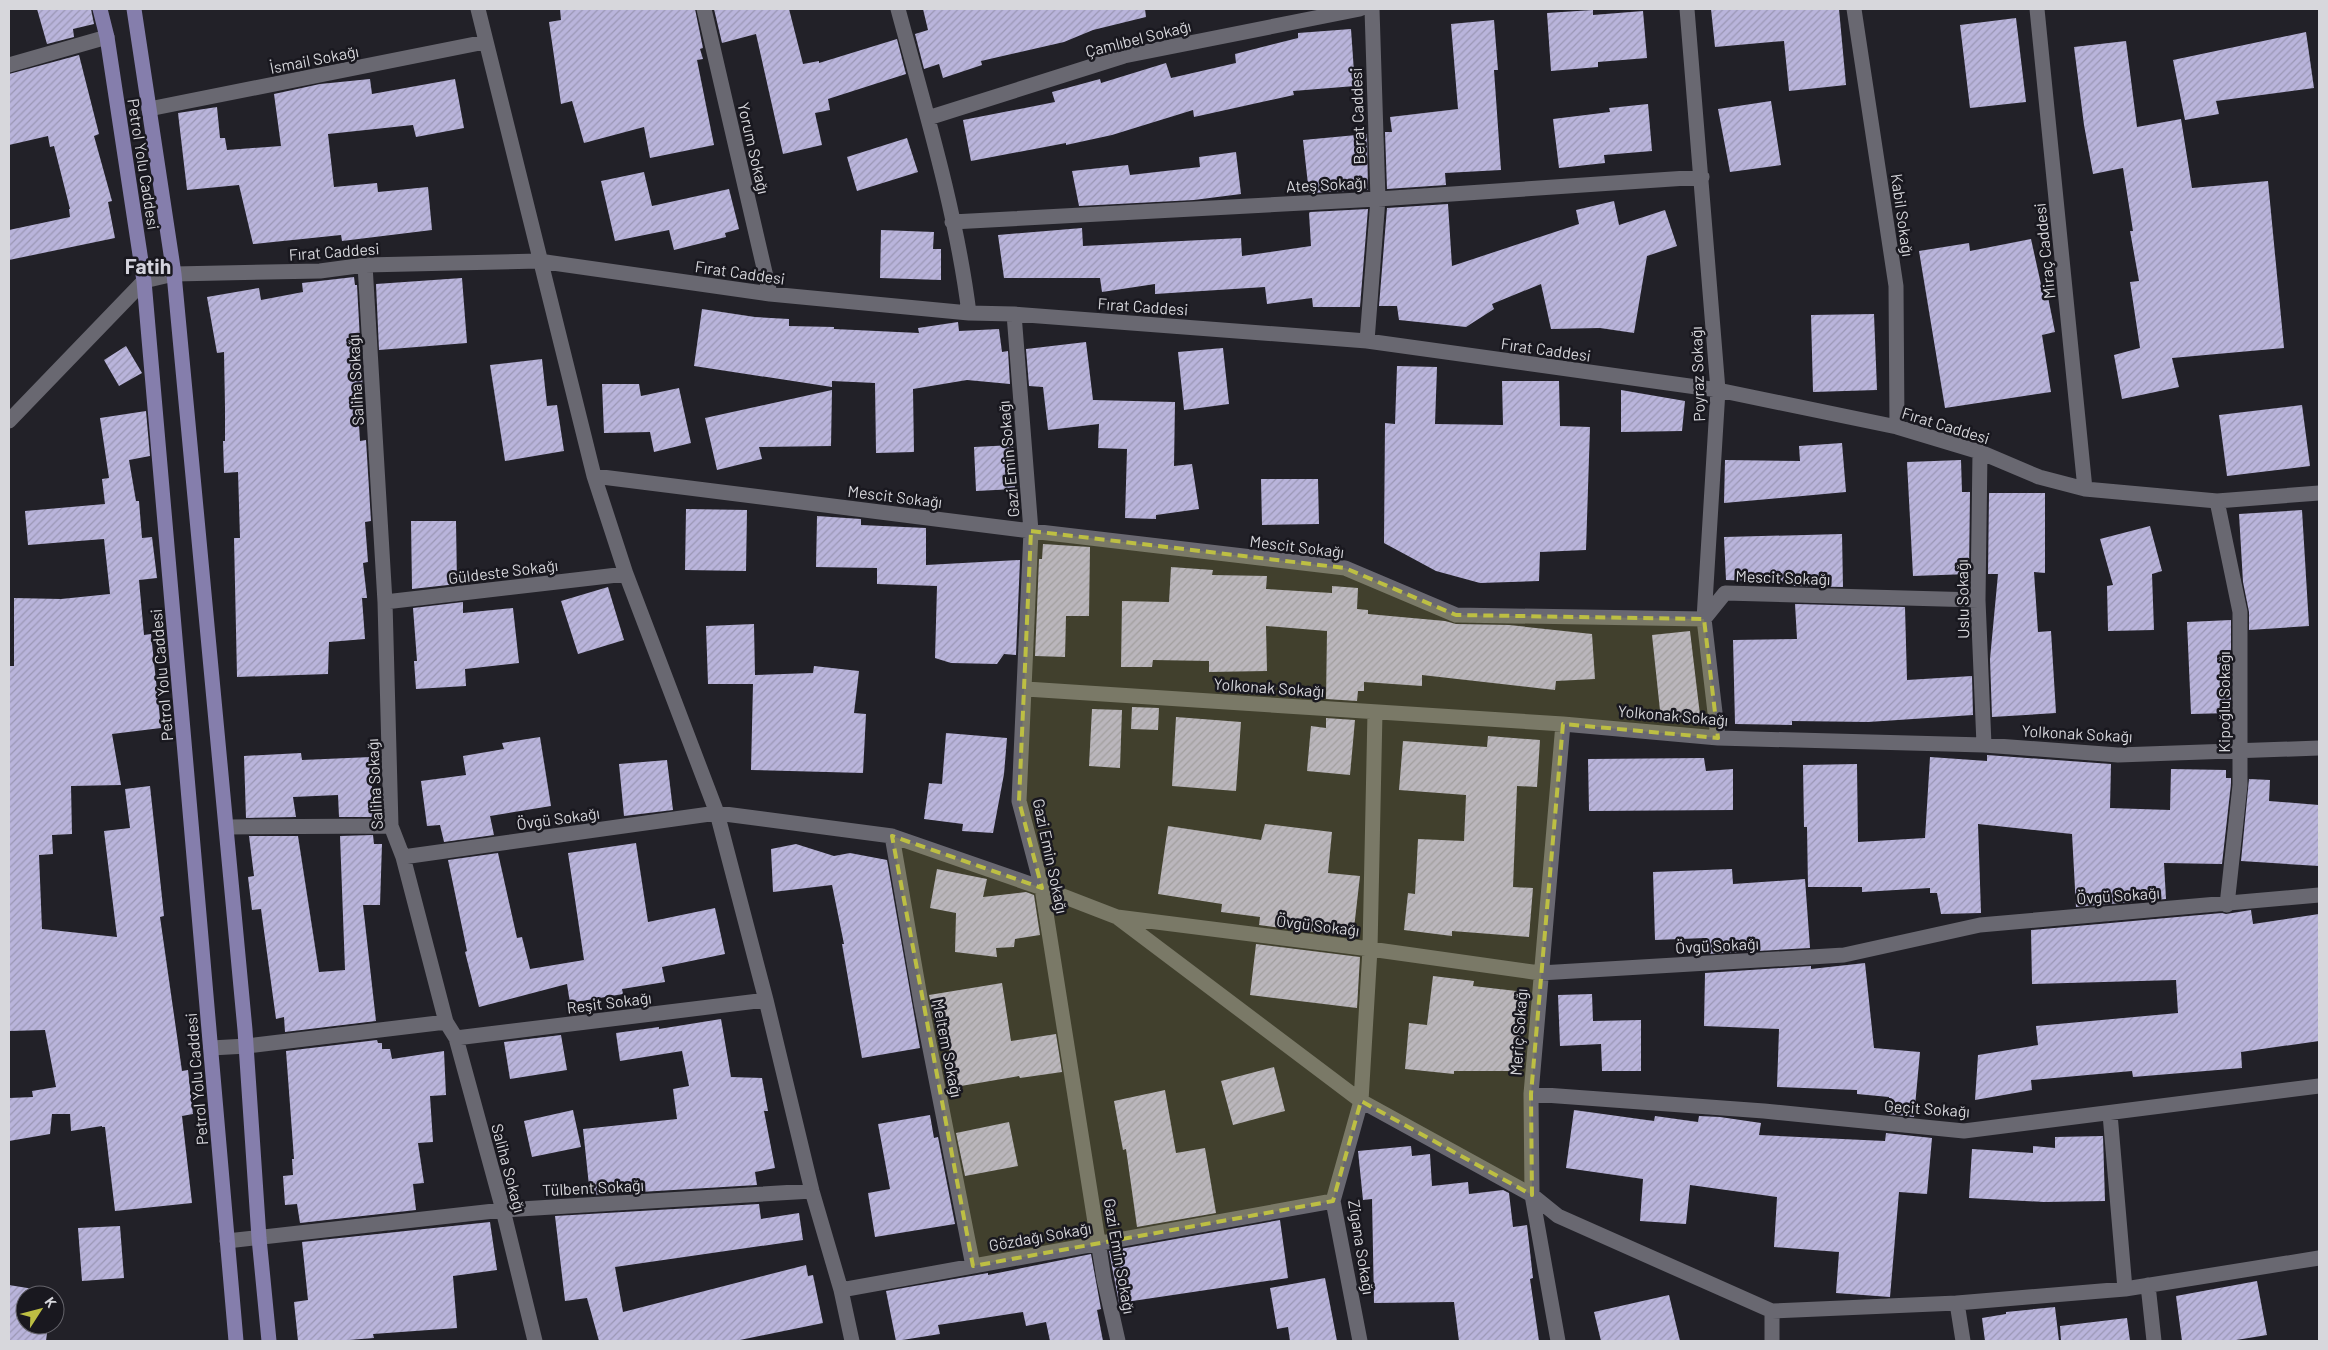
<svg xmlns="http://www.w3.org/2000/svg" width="2328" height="1350" font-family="Barlow,sans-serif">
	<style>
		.building { fill: url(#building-hatch) }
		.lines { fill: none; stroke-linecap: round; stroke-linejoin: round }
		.minor { stroke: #696871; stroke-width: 15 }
		.major { stroke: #857eac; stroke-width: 15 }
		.marked { fill: #bdbf43; fill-opacity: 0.2; stroke: #bdbf43; stroke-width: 4; stroke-dasharray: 10 6; stroke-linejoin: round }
		.labels { text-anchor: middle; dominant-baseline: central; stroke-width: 5; stroke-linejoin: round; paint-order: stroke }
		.street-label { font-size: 16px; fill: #d7d7dc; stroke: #19181f }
		.district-label { font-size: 21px; font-weight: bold; fill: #d5d4de; stroke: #19181f }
	</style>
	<defs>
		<pattern id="building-hatch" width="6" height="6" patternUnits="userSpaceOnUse" patternTransform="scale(1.25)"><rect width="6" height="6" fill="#b9b4db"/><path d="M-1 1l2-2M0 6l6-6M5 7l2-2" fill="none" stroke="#9b97b5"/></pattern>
	</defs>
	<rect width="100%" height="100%" fill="#222128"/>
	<path class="building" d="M37,9h54l3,15 -21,5 1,8 -27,7z
		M560,9h135l8,39 -3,1 3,10 -6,1 17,85 -64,13 -6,-31 -60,16 -12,-42 -11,3 -12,-82 12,-2z
		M714,9h75l14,55 16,-3v2l78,-24 9,35 -78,25 2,11 -15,3 7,32 -39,9 -27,-120 -34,9z
		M923,9h222l1,8 -53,13 -29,12 -83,19 1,4 -39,13 -4,-14 -15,5 -9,-35 13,-4z
		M1711,9h128l7,76 -57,6 -5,-50 -69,6z
		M1593,10v5l50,-4 4,47 -49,4v5l-47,4 -4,-58z
		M2016,18l10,84 -56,6 -10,-83z
		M1494,20l4,50h-4l7,100 -56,3 1,12 -59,4 -2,-57h7l-2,-15 68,-8 -7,-85z
		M1351,29l4,57 -62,5 1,4 -100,22 -1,-7 -81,25 -46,10v-2l-95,18 -8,-41 92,-18 -3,-10 48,-13 1,4 65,-20 5,15 65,-15 -1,-9 63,-16v-5z
		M2306,32l8,56 -98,13 3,13 -34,6 -12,-60z
		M2126,41l11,86 44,-8 11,69 76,-7 16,167 -112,10 7,29 -57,12 -8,-44 26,-7 -10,-66 9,-1 -9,-50h3l-10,-63 -30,6 -9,-49 -10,-78z
		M79,55l20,79 -5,2 18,65 -4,1 7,36 -106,22v-30l61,-13 -1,-8h1l-16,-63 -4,1 -2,-11 -39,9v-71z
		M370,79l2,15 83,-15 9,49 -48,9 -3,-12 -85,9 6,53 43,-4 1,9 50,-5 4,43 -90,11 -1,-6 -88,9 -14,-59 -52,5 -9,-77 39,-6 3,31h5l2,12 54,-4 -7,-52 46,-10z
		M1771,101l10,64 -51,7 -12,-63z
		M1648,104l4,47 -48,4 1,8 -46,5 -6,-49 57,-7 -1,-4z
		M1367,134l1,56 -59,3 -6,-53z
		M907,138l11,34 -61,19 -10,-34z
		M1236,152l5,42 -47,6 -115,6 -7,-35 56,-6 2,10 70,-8 -1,-10z
		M644,172l8,34 77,-17 10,40 -14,4 1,4 -52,13 -5,-20 -54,11 -14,-60z
		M1614,201l5,24 46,-15 12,36 -30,10 -13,77 -34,-5 -49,1 -10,-45 -49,20 2,5 -28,18 -67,-7 -2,-14h-18l8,-98 61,-4 4,62 127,-42 -3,-14z
		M1368,209l-8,98h-47l-1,-9 -45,6 -2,-17 -110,7v-10l-53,8 -2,-14h-96l-6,-43 84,-7 1,18 158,-8 1,18 69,-10 -2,-33 1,-1z
		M881,230l53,2 -1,17h8v31l-61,-2z
		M2031,239l13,59 4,-1 7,35 -13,3 9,57 -106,16 -26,-157 50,-8 1,8z
		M354,277l1,8h2l6,109h-6l3,47 6,-1 5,81 -6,1 3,40 -5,1 4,35h-5l3,41 -36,3 -1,32 -91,3 -3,-139h6l-2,-66 -14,1 -1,-32h2v-33l-1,-56 -7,1 -10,-56 52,-9 2,12 42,-8 -1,-9z
		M462,278l5,65 -88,7 -3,-66z
		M702,309l53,8 34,2v7l45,1v2l85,4 -1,-5 40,-6 1,9 40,-2 3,23 6,-1 2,33 -43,-4 -54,9 1,63 -38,1 -1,-70 -43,-2v6l-138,-21z
		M1874,314l3,76 -64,2 -2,-77z
		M1086,342l7,58 82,2 -1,64 18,-2 7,45 -43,6v4l-31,-1 2,-69 -29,-1 1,-24 -51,6 -5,-43 -14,-1 -3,-37z
		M126,346l16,27 -23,13 -15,-26z
		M1223,348l6,56 -45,6 -6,-58z
		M542,359l5,47 10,-1 7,46 -59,10 -15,-96z
		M1397,366l40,1 -2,57 68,1 -1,-44h57l1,45 30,1 -4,123 -46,2 -1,29 -59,2 -44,-12 -52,-28 1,-120 10,1z
		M602,384h37l2,12 38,-8 12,55 -37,9 -4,-20 -46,1z
		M832,390l-1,56 -72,1 3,12 -45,11 -12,-52z
		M1621,390l64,11 -3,30 -61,1z
		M2302,405l8,61 -83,10 -8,-61z
		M146,411l4,45 -21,4 7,41h3l3,37 10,-1 5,41 -18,2 5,55 7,-1 10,94 -49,6 9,51 -50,1 1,48 -20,1 1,19 -14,1 3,74 75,8 -13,-106 26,-3 -5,-39 25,-3 14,130 -4,1 22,154 6,-1 5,44 -11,2 10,87 -77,8 -10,-84h-3v-1l-31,5 -1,-17h-18l-2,20 -41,7v-43l24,-1 -1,-6 24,-4 -11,-57 -36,1v-365h5v-68l47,1 49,-5 -6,-55 -76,6 -3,-34 80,-7 -3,-25 7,-1 -9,-60z
		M1842,443l4,49 -122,11 1,-43 75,1 -1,-15z
		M1013,445l2,44 -39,2 -2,-44z
		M1961,460l1,32h8l-1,82 -56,2 -6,-114z
		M1261,479h57l1,45 -57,1z
		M1989,493h56v80l-11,-1 4,60 13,-1 5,82 -64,4 -2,-58 8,-85h-10z
		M686,509l61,1 -1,61 -61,-1z
		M2302,510l7,116 -60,4v-18l-6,-30 -4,-68z
		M817,516l44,3v6l65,3v37l94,-5 -4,95 -12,-1 -7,10 -46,-1 -16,-5 2,-72 -60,-2v-16l-61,-1z
		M411,521h45l1,63 -45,5z
		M2150,526l12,45 -10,3 2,56 -46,1 -1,-45 6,-1 -13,-46z
		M1842,534l1,53 -49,-1 -1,-4 -67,-2 -2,-43z
		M1043,544l47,3 -1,69h-23l-1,41 -30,-1 4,-97h3z
		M1171,567l42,3 -1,5 55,1 -1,13 66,4v-7l26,2 -1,21 11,1v4l77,7 11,3 53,1 83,9 3,45 -39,2 -1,9 -133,-15v11l-58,-4v9h-6l-1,10 -31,-2 1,-68 -61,-5 1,45 -58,1v-11l-56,-1 -1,7h-31l1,-66 47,1z
		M608,587l16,53 -46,14 -17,-53z
		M463,602v11l50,-5 6,55 -54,6 1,17 -50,3 -2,-28h3l-4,-53z
		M1795,604l110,3 2,73 65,-4 1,39 -105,7 -76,-1v4l-57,-1 -2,-84 64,-1z
		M2231,620v93l-40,1 -4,-92z
		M754,624l1,51 58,-2 1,-7 45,5 -5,42 12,1 -3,59 -112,-3 2,-86h-45l-2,-58z
		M1690,631l10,84 -39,5 -9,-85z
		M1132,707l27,1 -1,22 -27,-1z
		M1092,709l30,1 -2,58 -31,-2z
		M1176,717l65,5 -5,69 -64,-5z
		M1326,718l29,2 -5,55 -43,-4 4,-45 15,2z
		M946,733l61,5 -3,36 -11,59 -31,-2 1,-7 -39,-5 5,-36 13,1z
		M1488,736l52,4 -3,47 -20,-1 -4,101 20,1 -4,49 -77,-6v5l-48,-6 4,-37 7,1 3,-55 46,2 2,-46 -67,-5 4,-49 84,6z
		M540,737l11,69 -61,10 4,19 -50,7 -4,-17 -13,1 -6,-45 45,-6 -3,-19 41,-7 -2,-6z
		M301,753l1,7 69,-3 2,60h-34l-1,-22 -45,2 3,20 -50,1 -2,-62z
		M1987,755l124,9 -1,44 60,2 1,-41 55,1v8h5v6l-9,80 -58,-1 2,36 -90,8 -4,-73 -94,-10 3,89 -40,1 -4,-21h-7v-5l-68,4v-5h-54l-1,-60h-3l-1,-62 54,-1 1,78 67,-4 5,-81 57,4z
		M1704,758l2,13 27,-2v41l-144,1 -1,-52z
		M667,760l6,50 -49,6 -5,-52z
		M2249,779l21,1 -1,21 50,4v61l-78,-5z
		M1265,824l67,8 -4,41 32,3 -7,61 -94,-12 1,-8 -39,-5 1,-8 -64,-10 10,-68 93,14z
		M373,835l1,9h8l-2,61h-17l13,116 -91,11 -1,-15 -8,2 -15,-110 -9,1 -4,-33 6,-1 -5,-40h49l21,136 26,-2 -5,-134z
		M636,843l12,79 67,-14 10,46 -63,13 3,15 -43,7 1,5 -53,9 -3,-19 -88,23 -14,-55 2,-1 -19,-91 50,-7 19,85 5,-1 8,32 54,-9 -16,-107z
		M796,844l38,12 16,-3 37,7 33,188 -58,10 -20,-114h2l-12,-59 -59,7 -2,-43z
		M937,869l50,10 -4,18 43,-5 8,3 6,40 -25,4 -1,8 -18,1 1,9 -42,-5 1,-39 -26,-5z
		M1732,869l1,15 72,-5 5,69 -104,6v-16l-51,2 -2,-68z
		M2251,910l2,14 66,-10v127l-78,11 1,16 -109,9 -1,-6 -101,9 1,10 -57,10 3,-45 60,-10 -2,-19 142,-13 -2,-33 -144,4 -1,-54 191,-17 4,1z
		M1256,944l104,13 -3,51 -107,-13z
		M1865,963l9,85 46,4 -6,65 -26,-3 1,-17 -32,-3v-4l-80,-3 2,-58 -75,-3 1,-53 106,-7v3z
		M1433,976l41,5 -1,5 52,6 -8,79h-63v3l-49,-5 4,-46 18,2z
		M1002,983l9,58 45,-7 6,38 -42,6 -1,-2 -64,11 -7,-44 -9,1 -10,-49z
		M1592,994l1,27 48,-1v51h-39l-1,-27 -41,2 -2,-51z
		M721,1019l10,58 31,1 6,33h-4l11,57 -20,4 2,13 -167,10 -7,-66 94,-10 -4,-30 16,-3 -7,-35 -62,10 -4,-28 43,-6v2z
		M561,1035l6,35 -57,9 -6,-37z
		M377,1040l1,3h4v6h8l2,10 52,-8 2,44 -16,1 3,46 -15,1 6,40 -11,1 3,26 -116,13 -3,-19 -12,1 -2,-29 10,-1 -1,-16h2l-8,-108z
		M1274,1067l11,44 -52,14 -12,-44z
		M1165,1090l11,63 29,-5 11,65 -79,14 -11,-78 -3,1 -9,-49z
		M573,1110l8,37 -49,10 -8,-36z
		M1574,1110l80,11 1,-5 43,6 1,-6 21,1 41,6 -2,12 126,6 1,-8 46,5 -5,56 -28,-2 -9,105 -54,-4 3,-41 -65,-5 3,-50 -87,-12 -4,39 -46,-3 3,-42 -77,-11z
		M930,1115l4,23 4,-1 17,87 -80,13 -7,-44 22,-4 -12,-65z
		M1009,1122l9,44 -53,10 -9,-43z
		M2103,1136l2,65 -61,1 -75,-4 3,-49 61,4v-7l22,2v-11z
		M1411,1146l1,10 18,-2 2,32 36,-4 1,12 34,-4 6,3 4,34 14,-2 6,53 -3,1 9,62h-80l-5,-39 -80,1 -2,-104 -9,1 -5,-49z
		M759,1204l2,15 38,-6 4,27 -188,27 8,45 183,-47 2,11 5,-1 10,48 -88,18h-136l-12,-43 -22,3 -10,-85z
		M1280,1220l8,58 -169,25 -10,-52z
		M490,1222l7,48 -44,6 4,52 -84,6 1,4 -38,3h-38l-4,-39 14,-2 -6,-58z
		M120,1226l4,52 -42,3 -4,-53z
		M1091,1254l10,55 -4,1 6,31h-53l-4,-19 -20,4 -3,-14 -85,13 2,9 -44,7 -10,-50 102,-18v2z
		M1325,1278l12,63h-47l-2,-14 -11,2 -7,-41z
		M2257,1281l10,54 -37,6h-48l-6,-45z
		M9,1285l43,7 -1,3h-26v30h23l-2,16h-37z
		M1669,1295l11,46h-79l-7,-29z
		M2055,1307l4,34h-74l-3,-23 24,-4v-2z
		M2127,1318l3,23h-69l-1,-15z"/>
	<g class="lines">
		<path class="minor" d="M478,9l116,467 32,98 91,239 49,187 46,191 29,99 11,51
			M704,9l66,285
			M898,9c27,100 58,201 71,304
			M1687,9l31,381 -14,229 14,119
			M1854,9l42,277 1,141
			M2037,9l48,480
			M9,65l98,-28
			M149,109l336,-67
			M928,118l196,-62 236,-47
			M952,222l426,-23 324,-22
			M365,265l20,337 6,224 12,31 43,165 10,16 47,172 32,131
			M1014,314l17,217 -12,270 23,87 62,391 14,62
			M1367,341l11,-142 -6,-190
			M9,421l135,-140 30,-7 146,-3 45,-6 174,-4 231,33 199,19 45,1 353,27 351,49 179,37 83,25 59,25 46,12 132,12 102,-8
			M1980,452l-2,148 6,145
			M594,476l437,55 314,37 111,47 248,4 21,-26 253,7
			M2217,501l23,111v173l-13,120
			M385,602l241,-28
			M1026,689l537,35 155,14 266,7 134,10 201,-7
			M227,827l164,-1
			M892,836l29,167 52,263
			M403,857l314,-44 175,23 150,52 75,29 244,184 171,94 26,21 214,95 185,-8 168,-14 194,-31
			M1117,917l253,32 170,24 304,-18 136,-30 339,-30
			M456,1038l310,-38
			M211,1048l36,-2 199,-24
			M1531,1094l233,17 200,20 355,-45
			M2110,1114l15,175
			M227,1241l276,-31 309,-19
			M2148,1285l6,56
			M841,1290l492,-89
			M1957,1303l6,38
			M1772,1311v30
			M1360,1341l-27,-140 28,-100 9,-152 5,-237
			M1558,1341l-26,-146 -1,-101 32,-370"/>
		<path class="major" d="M100,9l7,28 37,244 92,1060
			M134,9l40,265 71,756 14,208 10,103"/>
	</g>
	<path class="marked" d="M1031,531l314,37 111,47 248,4 14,119 -155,-14 -32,370 1,101 -171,-94 -28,100 -360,65 -81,-430 150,52 -23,-87z"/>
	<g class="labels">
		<g class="street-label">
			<text transform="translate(1138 38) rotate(-14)">Çamlıbel Sokağı</text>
			<text transform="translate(314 59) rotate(-11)">İsmail Sokağı</text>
			<text transform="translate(1357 116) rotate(-92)">Berat Caddesi</text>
			<text transform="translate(754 148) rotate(77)">Yorum Sokağı</text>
			<text transform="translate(144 164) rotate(81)">Petrol Yolu Caddesi</text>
			<text transform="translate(1326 184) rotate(-3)">Ateş Sokağı</text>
			<text transform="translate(1903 215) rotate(82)">Kabil Sokağı</text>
			<text transform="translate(334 251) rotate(-4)">Fırat Caddesi</text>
			<text transform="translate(2044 251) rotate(-96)">Miraç Caddesi</text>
			<text transform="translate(740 272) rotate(8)">Fırat Caddesi</text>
			<text transform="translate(1143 306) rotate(4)">Fırat Caddesi</text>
			<text transform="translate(1546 349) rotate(8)">Fırat Caddesi</text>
			<text transform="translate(1697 374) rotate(-92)">Poyraz Sokağı</text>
			<text transform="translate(355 380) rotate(-93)">Saliha Sokağı</text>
			<text transform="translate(1946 425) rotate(17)">Fırat Caddesi</text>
			<text transform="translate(1008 459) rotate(-95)">Gazi Emin Sokağı</text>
			<text transform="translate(895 496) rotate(7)">Mescit Sokağı</text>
			<text transform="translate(1297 546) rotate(7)">Mescit Sokağı</text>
			<text transform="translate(503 571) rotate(-7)">Güldeste Sokağı</text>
			<text transform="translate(1783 577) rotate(2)">Mescit Sokağı</text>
			<text transform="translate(1962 599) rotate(-91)">Uslu Sokağı</text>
			<text transform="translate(161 675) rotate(-95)">Petrol Yolu Caddesi</text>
			<text transform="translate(1269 687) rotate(4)">Yolkonak Sokağı</text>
			<text transform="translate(2223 702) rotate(-90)">Kipoğlu Sokağı</text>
			<text transform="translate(1673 715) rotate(5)">Yolkonak Sokağı</text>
			<text transform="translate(2077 733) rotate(3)">Yolkonak Sokağı</text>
			<text transform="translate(374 784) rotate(-93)">Saliha Sokağı</text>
			<text transform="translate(558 818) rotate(-8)">Övgü Sokağı</text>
			<text transform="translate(1051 856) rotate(78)">Gazi Emin Sokağı</text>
			<text transform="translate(2118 895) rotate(-4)">Övgü Sokağı</text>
			<text transform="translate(1318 925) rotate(7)">Övgü Sokağı</text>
			<text transform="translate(1717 945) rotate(-3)">Övgü Sokağı</text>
			<text transform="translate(609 1002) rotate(-7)">Reşit Sokağı</text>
			<text transform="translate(1518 1032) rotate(-86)">Meriç Sokağı</text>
			<text transform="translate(948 1048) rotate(79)">Meltem Sokağı</text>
			<text transform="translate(196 1079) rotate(-95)">Petrol Yolu Caddesi</text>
			<text transform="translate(1927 1108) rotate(4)">Geçit Sokağı</text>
			<text transform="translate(509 1168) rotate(75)">Saliha Sokağı</text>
			<text transform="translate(593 1187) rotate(-3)">Tülbent Sokağı</text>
			<text transform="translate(1040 1236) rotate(-10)">Gözdağı Sokağı</text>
			<text transform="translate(1362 1247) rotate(81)">Zigana Sokağı</text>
			<text transform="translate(1120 1256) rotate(80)">Gazi Emin Sokağı</text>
		</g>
		<g class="district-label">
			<text x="148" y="265">Fatih</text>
		</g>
	</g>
	<rect width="2328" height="1350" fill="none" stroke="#d7d7dc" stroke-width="20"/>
	<g transform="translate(40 1310) rotate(54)"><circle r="24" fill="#19181f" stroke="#65646b"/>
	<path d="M0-4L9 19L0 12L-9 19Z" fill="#bdbf43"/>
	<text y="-8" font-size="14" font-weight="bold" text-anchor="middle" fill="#d7d7dc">K</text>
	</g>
</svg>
